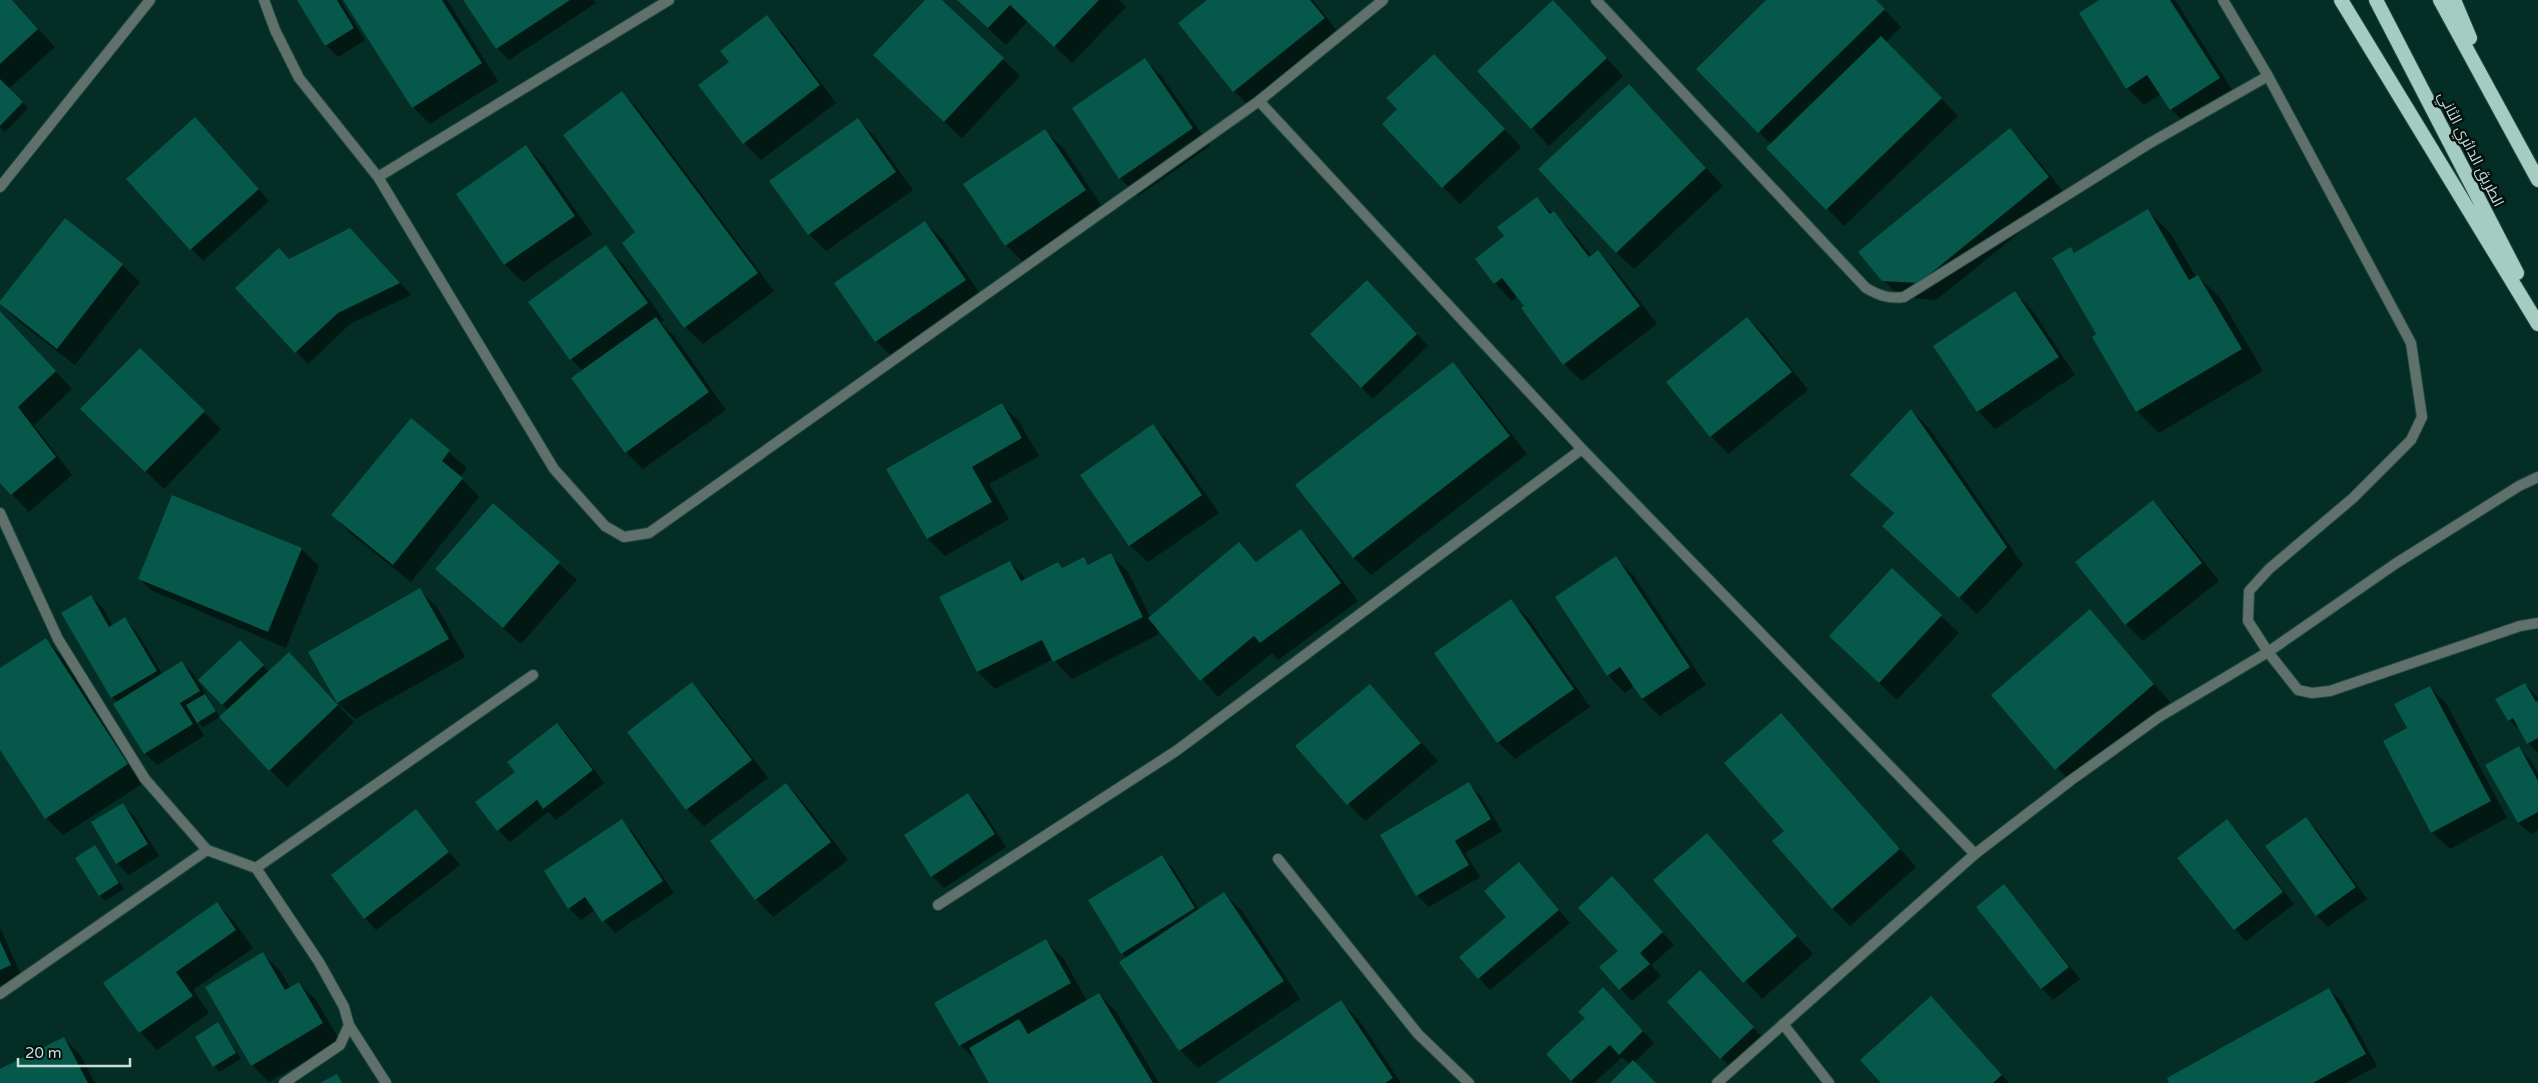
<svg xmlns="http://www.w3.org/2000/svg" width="2538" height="1083" font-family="'Varela Round',Cairo,sans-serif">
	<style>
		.shadow { fill: #0007 }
		.building { fill: #06584a }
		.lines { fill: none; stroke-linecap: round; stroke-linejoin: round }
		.minor-casing { stroke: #234941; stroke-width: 12 }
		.tertiary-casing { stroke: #234941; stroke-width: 12 }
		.trunk-casing { stroke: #234941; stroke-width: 16 }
		.minor { stroke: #60716c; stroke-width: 10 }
		.tertiary { stroke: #60716c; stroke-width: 10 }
		.trunk { stroke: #a5ccc1; stroke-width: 14 }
		.labels { text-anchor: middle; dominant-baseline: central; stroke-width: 5; stroke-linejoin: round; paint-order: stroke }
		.street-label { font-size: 15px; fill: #c9ded7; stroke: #04120f }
	</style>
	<rect width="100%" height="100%" fill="#032d25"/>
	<path class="shadow" d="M0,0h12l43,47 -47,42 20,19 -23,24 -5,-5z
		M299,0h41l25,40 -27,17 -12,-12z
		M345,0h102l51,81 -68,43 -17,-17z
		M466,0h127l3,3 -87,57 -12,-12z
		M927,0h13l80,76 -58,62 -70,-65z
		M958,0h161l7,7 -54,56 -44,-42 -22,24z
		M1209,0h104l28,36 -90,72 -17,-17z
		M1767,0h108l26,27 -15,15 72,74 -114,110 -76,-78 3,-4 -74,-75z
		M2101,0h74l61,96 -48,30 -17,-17 -10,-15 -17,11 -17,-17z
		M766,17l18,17 52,69 -75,57 -17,-17 -14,-81z
		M1570,19l53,57 -74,70 -71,-75z
		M1145,59l17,18 48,69 -72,50 -18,-18 -47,-69z
		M1451,73l70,74 -61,57 -17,-17z
		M622,92l17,18 135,181 -71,53 -18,-17 -48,-95z
		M1646,103l77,83 -89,83 -18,-17z
		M858,120l17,17 38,53 -87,61 -17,-17z
		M207,130l62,71 -66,60 -75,-82z
		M2010,130l17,17 39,48 -130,105 -35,-3 -18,-17z
		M1045,131l18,17 40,60 -80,54 -17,-17z
		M526,146l17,18 49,70 -69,48 -18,-17 -48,-71z
		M1537,199l34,31 21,26 6,-4 17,17 42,55 -75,57 -18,-17 -46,-68 -6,5 -17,-18z
		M2148,211l22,22 26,44 2,-1 22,22 43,73 -104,62 -22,-22 -39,-76 -27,-86 4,4z
		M925,222l18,18 40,58 -89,61 -18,-18 -40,-58z
		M362,241l49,54 -61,29 -42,40 -71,-76 52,-28z
		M606,247l17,17 41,56 -3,3 13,13 52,74 -83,59 -17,-17 -43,-81 -12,-12z
		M122,265l18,17 -65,83 -58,-45 -17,-17z
		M1378,293l50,53 -55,53 -12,-12z
		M2015,293l17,17 43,65 -80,54 -17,-18z
		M0,311l72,78 -38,36 38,50 -43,37 -29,-31z
		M1747,318l18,17 43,55 -80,64 -17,-18z
		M1453,364l17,17 57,73 -156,121 -17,-17 -57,-73z
		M1002,404l17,18 20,34 -50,28 20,35 -64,37 -17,-17z
		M1912,411l17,17 94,137 -46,49 -94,-88 12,-12 -43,-39z
		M204,412l17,17 -57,60 -65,-63z
		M411,420l56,48 -7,9 19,20 -68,85 -61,-49 -17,-18z
		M1153,426l17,17 49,70 -71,49 -18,-17 -48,-70z
		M2153,502l17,17 49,62 -76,60 -17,-17z
		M493,505l84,75 -56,64 -67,-58z
		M1301,531l17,17 40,53 -80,59 -6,-7 -54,44 -62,-70 3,7 -87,45 -19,-20 -58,30 -17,-17 -38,-74 70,-36 17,18 31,-16 5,5 21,-10 6,6 20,-10 18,17 22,45 89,-73 19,19z
		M301,549l18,17 -33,82 -135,-58 -12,-12z
		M1616,558l17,17 73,110 -46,31 -18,-17 -8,-13 -9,7 -17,-18 -51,-77z
		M1892,570l67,63 -62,67 -49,-47z
		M419,590l18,17 28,50 -110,62 -16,-15 -29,-52z
		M91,596l12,12 10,18 12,-7 11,12 27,44 19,-12 12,11 26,43 -17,10 -9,-9 10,18 -47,29 -12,-12 -31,-49 4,-2 -6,-5z
		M1510,601l18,17 62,89 -75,52 -17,-17z
		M2090,611l80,91 -96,84 -81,-91z
		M45,640l18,17 82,125 -82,53 -17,-17 -46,-70v-78z
		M240,642l29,30 37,-1 48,51 -67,65 -17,-17 -42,-60 -29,-30z
		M692,684l17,17 59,77 -64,48 -17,-17z
		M2525,684l13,14v55l-10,-10 -6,-11 -13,-12z
		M1370,685l68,76 -73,60 -17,-17z
		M2430,687l17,18 60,113 -57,31 -18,-17 -23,-103z
		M1781,715l135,152 -66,59 -18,-18z
		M557,724l12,12 35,47 -48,37 -8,-8 -38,30 -12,-12 19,-58z
		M2519,748l11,12 8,13v57l-7,4 -12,-11z
		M1468,783l12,12 22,36 -37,22 15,24 -51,30 -12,-12z
		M786,784l17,18 45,58 -75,57 -17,-18z
		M968,794l12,12 26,41 -62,41 -12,-12z
		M122,805l12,11 25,40 -30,19 -12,-12z
		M416,811l44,54 -84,65 -11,-12z
		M2306,819l12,12 49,68 -39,28 -12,-12z
		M621,821l12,11 41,61 -59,40 -20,-23 -14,10 -12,-12z
		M2227,821l11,11 56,72 -48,37 -11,-12z
		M1707,834l106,120 -51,45 -107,-119z
		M95,847l29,42 -19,12 -5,-6z
		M1161,856l12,12 26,42 25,-16 18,17 58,88 -102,69 -18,-18 -59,-87 6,-5 -5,-5z
		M1519,864l51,59 -80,67 -11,-12 29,-61z
		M2004,886l76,93 -27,21 -11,-12z
		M1624,890l50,55 -23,20 10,11 -29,25 -31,-34 19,-15z
		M217,904l17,17 19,27 -60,42 16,23 -52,37 -17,-18 -35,-49z
		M0,928l22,49 -22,9z
		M1046,941l17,17 24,43 12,-7 17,18 43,71h-168l-13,-21 -18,-17z
		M263,954l17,17 10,17 9,-5 17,17 24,41 -71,41 -17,-17z
		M1712,984l53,56 -32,30 -64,-68z
		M2329,989l12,12 36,65 -31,17h-175z
		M1615,1001l39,42 -20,20 20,20h-43l19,-19 -8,-7 -28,26h-20l-26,-29z
		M1341,1002l17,17 43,64h-183z
		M1948,1015l61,68h-127z
		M217,1024l24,35 -22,13 -5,-6z
		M64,1038l17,18 14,27h-95v-12z"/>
	<path class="building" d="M0,0h12l26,29 -38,35z
		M297,0h40l17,28 -29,18z
		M343,0h99l40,63 -70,45z
		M463,0h107l-74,49z
		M925,0h17l62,58 -60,64 -71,-67z
		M957,0h142l-45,47 -44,-42 -22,23z
		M1207,0h103l15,18 -92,74 -55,-69z
		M1553,0l54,58 -76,71 -54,-58z
		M1766,0h110l9,9 -127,124 -62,-64z
		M2099,0h71l50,78 -50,32 -23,-35 -21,14 -47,-76z
		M767,15l53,70 -77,59 -45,-59 31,-23 -9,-11z
		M1881,36l61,62 -116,112 -60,-62z
		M1434,54l71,75 -63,59 -60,-64 15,-15 -11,-11z
		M1145,58l48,70 -74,51 -47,-71z
		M0,79l23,23 -23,24z
		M1629,84l77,84 -90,85 -78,-84z
		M622,91l136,182 -74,55 -62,-85 13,-11 -72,-97z
		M195,117l64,72 -69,61 -64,-71z
		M858,118l38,54 -88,63 -39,-54z
		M2010,128l39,49 -130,106 -37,-2 -24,-29z
		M1045,129l41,61 -81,56 -42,-62z
		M526,145l49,71 -71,49 -48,-71z
		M1537,197l13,17 4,-3 35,46 9,-7 42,56 -77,59 -42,-57 3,-2 -22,-28 -8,6 -19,-25 29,-23 -7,-9z
		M2148,209l41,71 9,-5 44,74 -106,63 -44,-75 4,-3 -44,-76 19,-11 3,6z
		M65,218l58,46 -66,85 -57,-45v-3z
		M925,221l41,59 -91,62 -41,-59z
		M350,228l50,55 -62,30 -43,40 -60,-65 44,-40 10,11z
		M606,245l42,58 -78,57 -42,-58z
		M1367,280l50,54 -56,54 -51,-54z
		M2015,291l44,66 -82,55 -44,-66z
		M0,311l56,60 -38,36 38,50 -45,38 -11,-12z
		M656,317l53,75 -84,61 -54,-75z
		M1747,317l45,55 -82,65 -44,-55z
		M140,348l65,63 -60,61 -65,-63z
		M1453,362l57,74 -157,122 -58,-73z
		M1002,403l20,35 -50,29 20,35 -65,37 -41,-70z
		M1911,409l96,138 -48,51 -77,-72 12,-13 -44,-38z
		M411,418l39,32 -8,11 21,17 -70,87 -62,-50z
		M1153,424l49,71 -73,51 -49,-71z
		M172,495l130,53 -34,84 -130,-53z
		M2153,500l49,63 -77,62 -50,-63z
		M493,503l67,59 -57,66 -68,-59z
		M1301,529l40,54 -81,60 -6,-7 -54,45 -52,-63 91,-76 17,20z
		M1111,553l32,64 -90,45 -11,-22 -65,32 -38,-75 71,-36 11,20 37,-19 4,6 22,-11 4,8z
		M1616,556l74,111 -48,32 -22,-32 -13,9 -52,-79z
		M1892,568l50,47 -63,68 -50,-47z
		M420,588l29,51 -112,64 -29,-51z
		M91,595l18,32 16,-10 32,54 -46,27 -50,-85z
		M1511,599l63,90 -77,54 -63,-90z
		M2090,609l64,75 -99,86 -64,-75z
		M46,638l82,126 -83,55 -45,-69v-82z
		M240,640l24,25 -42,40 -24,-25z
		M289,652l49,53 -69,66 -50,-54z
		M182,661l18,30 -20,12 13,21 -49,30 -31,-50z
		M692,682l60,78 -66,50 -59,-78z
		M2525,683l11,19 2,-2v38l-11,6 -14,-26 -5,3 -13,-22z
		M1370,684l51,59 -74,62 -52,-59z
		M2430,686l61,115 -60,32 -48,-92 24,-13 -13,-24z
		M205,694l11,17 -19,12 -11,-18z
		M1781,713l119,136 -68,60 -60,-68 12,-10 -60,-68z
		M557,723l36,47 -50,39 -6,-9 -40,31 -22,-29 40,-30 -8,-10z
		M2519,746l19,35v31l-20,11 -33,-58z
		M1469,782l22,37 -36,22 14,24 -53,31 -36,-61z
		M786,783l45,59 -76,58 -45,-59z
		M968,793l27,41 -64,43 -27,-42z
		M123,803l25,41 -32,20 -25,-42z
		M416,809l33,43 -85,67 -33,-44z
		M2306,817l50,70 -40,29 -51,-70z
		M622,819l41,62 -61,41 -17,-25 -17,12 -24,-38z
		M2227,819l56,73 -49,38 -57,-72z
		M1707,833l90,103 -54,47 -90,-103z
		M95,845l24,38 -20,13 -24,-38z
		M1162,855l33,53 -74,46 -33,-54z
		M1519,862l40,48 -81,69 -19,-22 47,-40 -22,-26z
		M1612,876l51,56 -23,21 10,11 -31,26 -20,-23 19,-16 -40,-43z
		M2004,884l65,83 -28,22 -65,-82z
		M1224,892l60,89 -105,70 -60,-89z
		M217,902l19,28 -60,42 17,24 -54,37 -36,-50z
		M1046,939l25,44 -112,63 -25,-43z
		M0,941l11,24 -11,5z
		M263,952l22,38 14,-8 24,41 -72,43 -46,-79z
		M1700,970l54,57 -34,32 -53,-57z
		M1603,987l40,44 -24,24 -9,-10 -39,36 -25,-27 39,-36 -7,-6z
		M2329,988l37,66 -53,29h-144l-2,-5z
		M1099,993l54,90h-164l-20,-35 50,-29 9,15z
		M1931,996l71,79 -9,8h-112l-21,-23z
		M1341,1000l52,78 -8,5h-169z
		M218,1022l18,31 -23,14 -18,-30z
		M64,1037l24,46h-88v-14z
		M1633,1060l23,23h-46z
		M337,1074l5,9h-22z"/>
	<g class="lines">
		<defs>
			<path id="minor" d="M264,0l11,30 24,48 79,99 291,-177
				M1596,0l270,288c14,8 23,11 38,9l246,-154 118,-67
				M2223,0l45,76 143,267 11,74 -11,23 -58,58 -84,71 -20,22 -1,30 20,31 30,38 14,3 18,-2 190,-65 18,-3
				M1259,101l323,348 393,405
				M378,177l176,292 51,57 19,11 25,-4 610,-432 124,-101
				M0,187l150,-187
				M0,513l58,126 87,140 62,71 49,18 63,94 25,45 5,18 -9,20 -56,38
				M1278,859l140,175 51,49
				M256,868l277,-193
				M938,905l238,-154 406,-302
				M0,994l207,-144
				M1783,1024l46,59
				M349,1025l37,58"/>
			<path id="tertiary" d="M1717,1083l258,-229 95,-73 89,-64 109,-65 127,-88 124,-78 19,-9"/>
			<path id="trunk" d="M2341,0l197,324
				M2376,0l141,273
				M2440,0l98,180
				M2454,0l16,38"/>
		</defs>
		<use href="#minor" class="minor-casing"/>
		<use href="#tertiary" class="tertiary-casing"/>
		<use href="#trunk" class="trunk-casing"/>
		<use href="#minor" class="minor"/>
		<use href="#tertiary" class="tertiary"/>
		<use href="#trunk" class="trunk"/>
	</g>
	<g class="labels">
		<g class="street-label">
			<text transform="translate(2471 149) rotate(63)">الطريق الدائري الثاني</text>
		</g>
	</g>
	<path d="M18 1058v8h112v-8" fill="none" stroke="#c9ded7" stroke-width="2.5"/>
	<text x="25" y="1058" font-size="15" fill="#c9ded7" stroke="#04120f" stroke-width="4" paint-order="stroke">20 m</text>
</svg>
